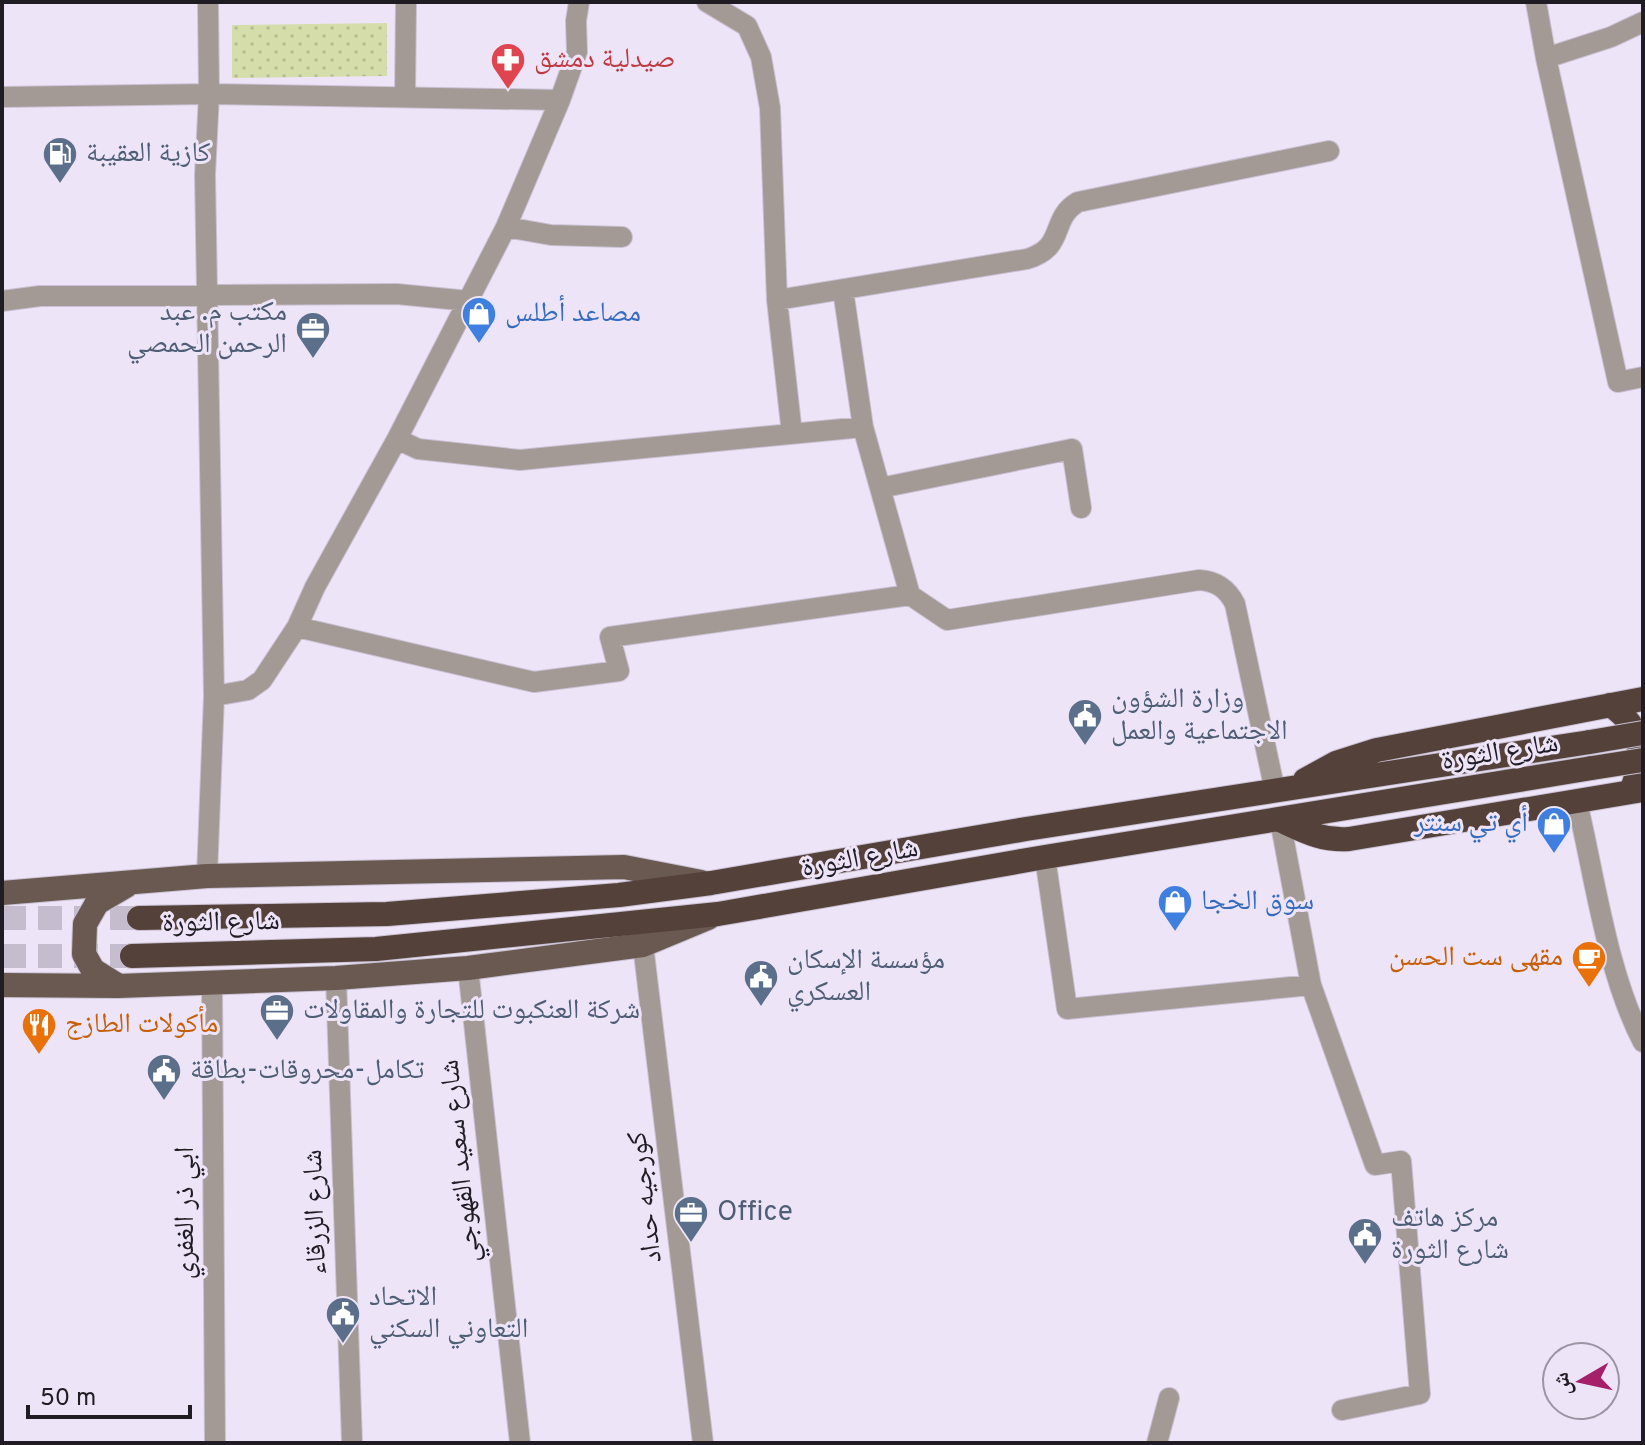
<svg xmlns="http://www.w3.org/2000/svg" width="1645" height="1445" font-family="Overpass,'Noto Naskh Arabic',sans-serif">
	<style>
		.park { fill: url(#park-dots) }
		.lines { fill: none; stroke-linecap: round; stroke-linejoin: round }
		.highway-tunnel { stroke: #c5bccd; stroke-width: 24; stroke-dasharray: 24 12; stroke-linecap: butt }
		.street-casing { stroke: #c9c0d2; stroke-width: 22 }
		.primary-casing { stroke: #c9c0d2; stroke-width: 26 }
		.highway-casing { stroke: #c9c0d2; stroke-width: 26 }
		.street { stroke: #a39995; stroke-width: 20 }
		.primary { stroke: #695951; stroke-width: 24 }
		.highway { stroke: #54423a; stroke-width: 24 }
		.highway-bridge-casing { stroke: #c9c0d2; stroke-width: 26; stroke-linecap: butt }
		.highway-bridge { stroke: #54423a; stroke-width: 24 }
		.labels { text-anchor: middle; dominant-baseline: central; stroke-width: 6; stroke-linejoin: round; paint-order: stroke }
		.health-label { font-size: 28px; fill: #be3a42; stroke: #eee4f8; text-anchor: start }
		.service-label { font-size: 28px; fill: #4e5e75; stroke: #eee4f8; text-anchor: start }
		.shop-label { font-size: 28px; fill: #366cbe; stroke: #eee4f8; text-anchor: start }
		.street-label { font-size: 28px; fill: #201c23; stroke: #eee4f8 }
		.food-label { font-size: 28px; fill: #c56008; stroke: #eee4f8; text-anchor: end }
	</style>
	<defs>
		<pattern id="park-dots" width="8" height="8" patternUnits="userSpaceOnUse" patternTransform="scale(2)"><rect width="8" height="8" fill="#d5deab"/><path d="M2 2h.1M6 6h.1" fill="none" stroke="#b7be93" stroke-width="1.8" stroke-linecap="round"/></pattern>
	</defs>
	<rect width="100%" height="100%" fill="#eee4f8"/>
	<path class="park" d="M387,23v53l-155,2v-53z"/>
	<g class="lines">
		<path class="highway-tunnel" d="M2,918h137
			M2,956h130"/>
		<defs>
			<path id="street" d="M707,2l40,24 14,31 9,51 7,192 15,134
				M1536,2l10,56 72,324 25,-5
				M1546,58l65,-21 32,-15
				M2,97l207,-3 351,6
				M405,97l1,-95
				M506,227l45,8 71,2
				M843,290l20,137 47,168 37,25 252,-40c17,1 28,8 36,24l40,187
				M777,300l250,-41c40,-12 22,-40 51,-57l251,-51
				M2,301l38,-5 357,-2 72,7
				M397,439l21,10 102,11 343,-33
				M880,488l192,-39 9,59
				M297,627l237,55 85,-11 -9,-34 300,-42
				M214,696l34,-6 14,-10 35,-53 18,-40 82,-148 109,-212 54,-127 17,-48 -1,-31 3,-19
				M1577,802c18,76 30,171 66,240
				M1280,820l31,165 64,180 26,-4 19,233 -78,16
				M1045,857l22,152 244,-24
				M207,876l7,-180 -9,-521 4,-81 -1,-92
				M643,945l60,498
				M468,968l52,475
				M336,978l16,465
				M212,983l3,460
				M1157,1443l12,-45"/>
			<path id="primary" d="M2,893l205,-17 417,-9 77,15
				M2,985l116,1 218,-8 132,-10 175,-23 65,-27
				M117,985l-24,-15 -9,-16 1,-30 12,-21 29,-17"/>
			<path id="highway" d="M1610,705c33,21 35,53 21,86
				M1305,780l31,-17 41,-13 266,-51
				M1280,820c24,11 42,21 69,19l294,-49
				M139,918l248,-4 232,-19 92,-12 315,-54 564,-87
				M132,956l244,-7 342,-35 327,-57 547,-89"/>
		</defs>
		<use href="#street" class="street-casing"/>
		<use href="#primary" class="primary-casing"/>
		<use href="#highway" class="highway-casing"/>
		<use href="#street" class="street"/>
		<use href="#primary" class="primary"/>
		<use href="#highway" class="highway"/>
		<defs>
			<path id="highway-bridge" d="M1590,742l53,-9
				M1592,768l51,-8"/>
		</defs>
		<use href="#highway-bridge" class="highway-bridge-casing"/>
		<use href="#highway-bridge" class="highway-bridge"/>
	</g>
	<defs>
		<symbol id="pharmacy-pin" viewBox="-11 -11 22 30"><path d="M0 17L-7.5 6A9.5 9.5 0 1 1 7.5 6Z" fill="#e0444e" stroke="#eee4f8"/><path d="M-2-6h4v4h4v4h-4v4h-4v-4h-4v-4h4Z" fill="#fff"/></symbol>
		<symbol id="fuel-pin" viewBox="-11 -11 22 30"><path d="M0 17L-7.5 6A9.5 9.5 0 1 1 7.5 6Z" fill="#5c6f8a" stroke="#eee4f8"/><path d="M-5.5-6h7V0h2V4h1.3V-2.5L3-4.5l.8-.8L6-3V5H2.5V1h-1V6h-7ZM-4.2-4.7v3.2H.2V-4.7Z" fill="#fff"/></symbol>
		<symbol id="shop-pin" viewBox="-11 -11 22 30"><path d="M0 17L-7.5 6A9.5 9.5 0 1 1 7.5 6Z" fill="#3f7fe0" stroke="#eee4f8"/><path d="M-5-2.5h2.3a2.7 3.5 0 0 1 5.4 0H5L5.5 6h-11ZM-1.5-2.5h3a1.5 2.3 0 0 0-3 0Z" fill="#fff"/></symbol>
		<symbol id="office-pin" viewBox="-11 -11 22 30"><path d="M0 17L-7.5 6A9.5 9.5 0 1 1 7.5 6Z" fill="#5c6f8a" stroke="#eee4f8"/><path d="M-6-3h4V-5.5h4V-3h4V5H-6ZM-1-4.5V-3h2v-1.5ZM-6 0V1H6V0Z" fill="#fff"/></symbol>
		<symbol id="civic-pin" viewBox="-11 -11 22 30"><path d="M0 17L-7.5 6A9.5 9.5 0 1 1 7.5 6Z" fill="#5c6f8a" stroke="#eee4f8"/><path d="M-.6-6.5H3V-4.5H.6V-3L4-1V1h2V6H-6V1h2V-1L-.6-3ZM-1.2 2.5V6h2.4V2.5Z" fill="#fff"/></symbol>
		<symbol id="cafe-pin" viewBox="-11 -11 22 30"><path d="M0 17L-7.5 6A9.5 9.5 0 1 1 7.5 6Z" fill="#e8710a" stroke="#eee4f8"/><path d="M-5.5-4.5H6V0H3Q3 3.5 0 3.5H-2.5Q-5.5 3.5-5.5 0ZM3-3.2v2h1.7v-2ZM-6 4.5H4V6H-6Z" fill="#fff"/></symbol>
		<symbol id="restaurant-pin" viewBox="-11 -11 22 30"><path d="M0 17L-7.5 6A9.5 9.5 0 1 1 7.5 6Z" fill="#e8710a" stroke="#eee4f8"/><path d="M-5-6h1v4h1v-4h1v4h1v-4h1v5L-1.5 .5V6h-2V.5L-5-1ZM5-6V6H3V1.5H1.5Q1.5-4 5-6Z" fill="#fff"/></symbol>
	</defs>
	<g fill-rule="evenodd">
		<use href="#pharmacy-pin" x="488" y="40" width="40" height="54"/>
		<use href="#fuel-pin" x="40" y="134" width="40" height="54"/>
		<use href="#shop-pin" x="459" y="294" width="40" height="54"/>
		<use href="#office-pin" x="293" y="309" width="40" height="54"/>
		<use href="#civic-pin" x="1065" y="696" width="40" height="54"/>
		<use href="#shop-pin" x="1534" y="804" width="40" height="54"/>
		<use href="#shop-pin" x="1155" y="882" width="40" height="54"/>
		<use href="#cafe-pin" x="1569" y="938" width="40" height="54"/>
		<use href="#civic-pin" x="741" y="957" width="40" height="54"/>
		<use href="#office-pin" x="257" y="991" width="40" height="54"/>
		<use href="#restaurant-pin" x="19" y="1005" width="40" height="54"/>
		<use href="#civic-pin" x="144" y="1051" width="40" height="54"/>
		<use href="#office-pin" x="671" y="1193" width="40" height="54"/>
		<use href="#civic-pin" x="1345" y="1215" width="40" height="54"/>
		<use href="#civic-pin" x="323" y="1294" width="40" height="54"/>
	</g>
	<g class="labels">
		<g class="health-label">
			<text x="534" y="60">صيدلية دمشق</text>
		</g>
		<g class="service-label">
			<text x="86" y="154">كازية العقيبة</text>
			<text x="287" y="313" text-anchor="end">مكتب م. عبد<tspan x="287" dy="32">الرحمن الحمصي</tspan></text>
			<text x="1111" y="700">وزارة الشؤون<tspan x="1111" dy="32">الاجتماعية والعمل</tspan></text>
			<text x="787" y="961">مؤسسة الإسكان<tspan x="787" dy="32">العسكري</tspan></text>
			<text x="303" y="1011">شركة العنكبوت للتجارة والمقاولات</text>
			<text x="190" y="1071">تكامل-محروقات-بطاقة</text>
			<text x="717" y="1213">Office</text>
			<text x="1391" y="1219">مركز هاتف<tspan x="1391" dy="32">شارع الثورة</tspan></text>
			<text x="369" y="1298">الاتحاد<tspan x="369" dy="32">التعاوني السكني</tspan></text>
		</g>
		<g class="shop-label">
			<text x="505" y="314">مصاعد أطلس</text>
			<text x="1528" y="824" text-anchor="end">أي تي سنتر</text>
			<text x="1201" y="902">سوق الخجا</text>
		</g>
		<g class="street-label">
			<text transform="translate(1500 753) rotate(-9)">شارع الثورة</text>
			<text transform="translate(860 859) rotate(-10)">شارع الثورة</text>
			<text transform="translate(221 923) rotate(-1)">شارع الثورة</text>
			<text transform="translate(461 1161) rotate(-96)">شارع سعيد القهوجي</text>
			<text transform="translate(646 1197) rotate(-97)">كورجيه حداد</text>
			<text transform="translate(316 1212) rotate(-92)">شارع الزرقاء</text>
			<text transform="translate(186 1213) rotate(-90)">ابي ذر الغفري</text>
		</g>
		<g class="food-label">
			<text x="1563" y="958">مقهى ست الحسن</text>
			<text x="65" y="1025" text-anchor="start">مأكولات الطازج</text>
		</g>
	</g>
	<rect width="1645" height="1445" fill="none" stroke="#201c23" stroke-width="8"/>
	<g transform="translate(1581 1381) rotate(261)"><circle r="38" fill="#eee4f8" stroke="#9c94a3" stroke-width="2"/>
	<path d="M0-6L14 30L0 20L-14 30Z" fill="#a51f69"/>
	<text y="-12" font-size="22" font-weight="bold" text-anchor="middle" fill="#201c23">ش</text>
	</g>
	<path d="M28 1405v12h162v-12" fill="none" stroke="#201c23" stroke-width="4"/>
	<text x="40" y="1405" font-size="24" fill="#201c23" stroke="#eee4f8" stroke-width="6" paint-order="stroke">50 m</text>
</svg>
